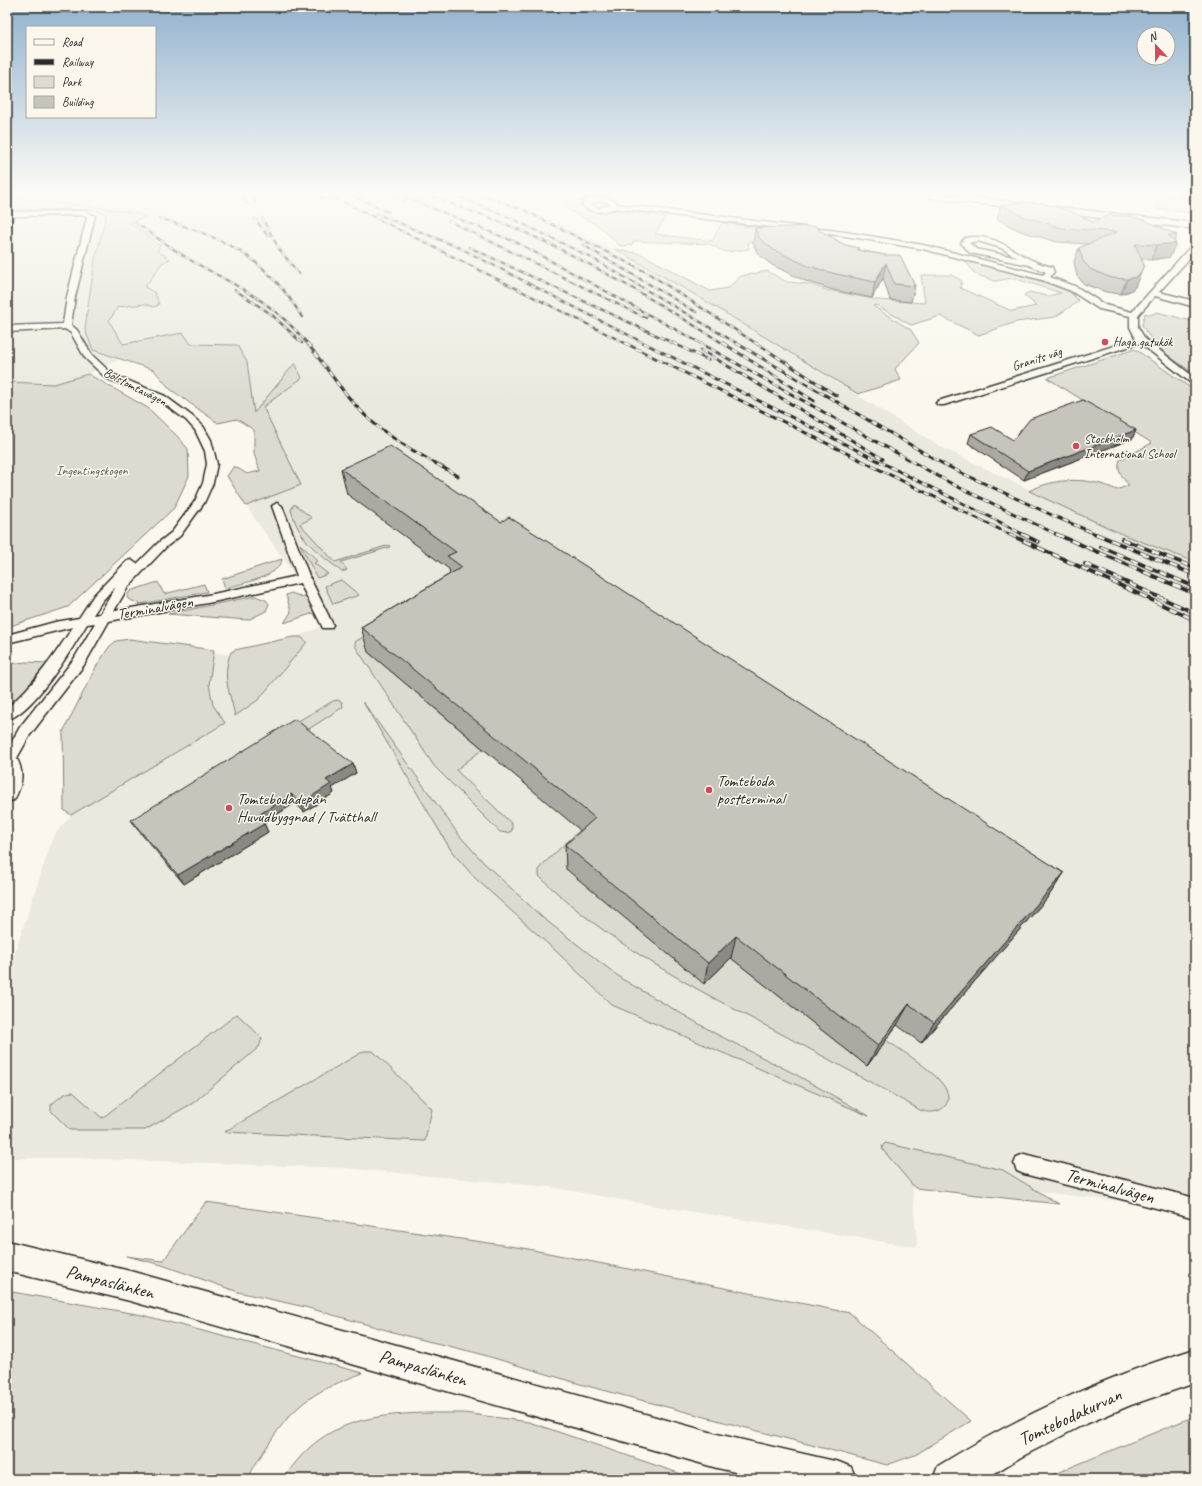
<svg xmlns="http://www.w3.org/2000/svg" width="1202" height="1486" font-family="Caveat,sans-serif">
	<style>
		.built { fill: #ebe8de }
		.green { fill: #dddad0; stroke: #84827e }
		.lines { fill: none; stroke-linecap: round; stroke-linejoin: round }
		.street-casing { stroke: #2b2b2b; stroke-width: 3 }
		.secondary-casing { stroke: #2b2b2b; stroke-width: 3 }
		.highway-casing { stroke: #2b2b2b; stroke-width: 3 }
		.street { fill: #fbf7ec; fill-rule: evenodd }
		.secondary { fill: #fbf7ec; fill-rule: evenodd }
		.highway { fill: #fbf7ec; fill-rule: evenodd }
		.rail-far2-casing { stroke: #2b2b2b; stroke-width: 2.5 }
		.rail-far1-casing { stroke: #2b2b2b; stroke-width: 3 }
		.rail-casing { stroke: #2b2b2b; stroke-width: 4 }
		.rail-far2 { stroke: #fbf7ec; stroke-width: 1.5; stroke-dasharray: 5; stroke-linecap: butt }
		.rail-far1 { stroke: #fbf7ec; stroke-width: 2; stroke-dasharray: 6; stroke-linecap: butt }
		.rail { stroke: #fbf7ec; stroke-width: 2.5; stroke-dasharray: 8; stroke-linecap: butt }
		.wall { fill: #aba9a2; stroke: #2b2b2b }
		.shaded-wall { fill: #8b8984; stroke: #2b2b2b }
		.building { fill: #c7c4bc; stroke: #2b2b2b }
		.poi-dot { fill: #d1495b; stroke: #fbf7ec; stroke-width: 1.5 }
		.labels { text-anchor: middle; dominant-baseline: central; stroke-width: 3; stroke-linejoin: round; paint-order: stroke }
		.far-poi-label { font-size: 13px; fill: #2b2b2b; stroke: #fbf7ec; text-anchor: start }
		.far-street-label { font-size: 13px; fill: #2b2b2b; stroke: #fbf7ec }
		.far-park-label { font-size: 13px; fill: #585754; stroke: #fbf7ec }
		.street-label { font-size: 16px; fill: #2b2b2b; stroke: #fbf7ec }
		.poi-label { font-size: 16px; fill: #2b2b2b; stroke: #fbf7ec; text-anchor: start }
		.near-street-label { font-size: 19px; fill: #2b2b2b; stroke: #fbf7ec }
	</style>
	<rect width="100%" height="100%" fill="#fbf7ec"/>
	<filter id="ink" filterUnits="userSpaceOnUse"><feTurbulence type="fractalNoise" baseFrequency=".025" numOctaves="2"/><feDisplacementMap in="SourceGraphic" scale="8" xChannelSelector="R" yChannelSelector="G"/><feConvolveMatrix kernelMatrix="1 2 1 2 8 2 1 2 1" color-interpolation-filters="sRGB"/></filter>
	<g filter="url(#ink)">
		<path class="built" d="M7,195h484l50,19 74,35 84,48 242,150 183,88 71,27v648l-283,-33 5,70 -261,-41 -106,-19 -206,-19 -271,-10h-58l-8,-4v-177l46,-140 18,-22 -7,-5 -1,-78 81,-91 88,14 44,-10 49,-20 -33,-54 -46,-65 55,-21 -38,-78 39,-29 -7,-15 -41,50 -7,-51 -10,-17 -46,-1 -8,-11 -61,11 -13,-23 9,-14 27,-3 9,3 -9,-20 17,-24 -5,-12 3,-6 -30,-22 16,-7 -34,-7 -105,-12z
			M500,195h69l-11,11 -22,5z
			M7,209l88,1 10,4 1,3 -11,43 -8,52 6,38 28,9 -33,15 -34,10 -47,-2z
			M10,406l-3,216v-215z"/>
		<path class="green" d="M571,195h34l-1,3 -22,3 -2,3 3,5 7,2 22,-1 54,7 -11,17 57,7 10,-18 76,10 3,6 -53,3 1,7 -23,3 -17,-8 -75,-3 -2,4 -12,1 -21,-20 -38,-20z
			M1155,195h19l21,4v14l-38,-4z
			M7,197l105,12 35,7 -17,7 30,22 -3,6 13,8 -8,4 -17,24 10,6 4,12 -5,2 -9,-3 -27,3 -9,14 14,23 60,-11 8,11 46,1 10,17 7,51 41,-50 7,15 -39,29 38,78 -55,21 -19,-30 7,-10 13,8 13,-3 -6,-17v-24l-17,-11 -19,4 -48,-34 -16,-19 -61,-20 -8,-20 2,-18 8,-52 11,-43 -1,-3 -10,-4 -88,-1z
			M615,249l26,5 69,37 18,-3 13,-12 26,-5 20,11 22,2 17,6 52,10 47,3 -4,-28h31l10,6 -2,7 52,23 24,-5 -12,-11 5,-3 18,4 14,-3 -48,-15 -18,3 -20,-7 -10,-14 46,12 57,18 11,11 -24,16 -39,5 -37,13 -39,-19 -29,9 -35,-20 -3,1 38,24 8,13 -24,26 6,11 -43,14 -159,-97z
			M1157,312l38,10v52c-21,-14 -41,-26 -53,-49l3,-12 5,2z
			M1135,349l60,42v171l-71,-27 -95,-44c28,-14 60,-14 88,-1l12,-5c-7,-7 -13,-15 -9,-25l32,-17 -105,-65z
			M88,374l60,34 30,29 10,12 1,27 -15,32 -106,99 -61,20 3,-220h-3v-25l47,2z
			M294,504l18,14 -12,6 35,38 54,-17 1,2 -49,15 6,8 -5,2c-24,-20 -42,-30 -51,-62z
			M300,544l18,17 -4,2 14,11 -11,4z
			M282,559c-2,18 -42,25 -57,29l-3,-9z
			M341,580l18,15 -26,9 -8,-18z
			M158,582l6,12 40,-10 3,8 -67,12 -12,-5 -1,-3 3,-5z
			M291,593l18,6 8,13 -33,11 7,-11 -5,-17z
			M255,596l11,4 3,4 -3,7 -18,9 -80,-6z
			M372,631l-4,21 115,97 -27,21 56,54v7l-5,2 -7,-1 -66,-66 -79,-120v-4z
			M293,637h8l6,5 -49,58 -23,16c-5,-25 -14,-38 -4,-64l4,-2z
			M129,639l85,11 -5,34 4,21 12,18 -154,92 -7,-5 -1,-78 33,-65 13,-20 7,-6z
			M27,662l20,1 -34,42 -6,4v-45z
			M338,700l4,2 1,5 -39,25 -11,-8 40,-23z
			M363,702l96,133 25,28 59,55 79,61 96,56 77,39 74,42 -257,-111 -54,-52 -83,-75 -23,-26z
			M580,830l151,128 136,108 19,-26c13,10 81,47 57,68 -6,5 -16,5 -23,2 -49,-28 -97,-54 -146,-80 -84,-44 -167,-87 -235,-154v-7l3,-4z
			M237,1014l25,24 -3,9 -66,56 -48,27h-75l-19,-19v-6c7,-6 13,-13 22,-13l29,26z
			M364,1051h9l59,58 -7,32 -201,-9z
			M885,1143l118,27 56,34 -144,-16 -32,-38 -1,-3z
			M206,1202l317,46 327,65 121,108 -56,34 -28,10 -307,-81 -103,-31 -66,-16 -106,-30 -67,-15 -76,-27 -36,-9 37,5z
			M7,1291l135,24 221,58c-46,17 -68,29 -95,72 -7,11 -15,22 -20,34h-241z
			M464,1413l65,9 167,57h-413c8,-11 16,-22 26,-31 41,-38 103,-35 155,-35z
			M1195,1417v62h-153l148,-61z"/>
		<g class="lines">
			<defs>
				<path id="street" d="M1181,195h14v4l-13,-3z
					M595,197l11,1 9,3 2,3 228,28 78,13 120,30 3,-3 -17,-7 -59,-12 -9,-10 4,-5c29,-6 46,13 69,23 6,3 12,4 18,6l2,5 -4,5 27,10 28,18 27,7 60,-67h3v7l-36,40 36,9v6l-40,-11 -17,19v12l7,12 50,39v8l-55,-43 -196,62h-6l-2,-2 2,-2 198,-62 -6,-12v-11l-31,-7 -28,-18 -29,-11 -119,-31 -78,-13 -230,-28c-11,5 -24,6 -33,-4l4,-4zM599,201l8,1 3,3 -11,3 -9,-4zM978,241l23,7 17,10 -42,-9 -7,-6z
					M86,211l9,5 -20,81 -4,28 6,5 15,25 20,19 53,22 27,20 11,10 8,14 6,24 -4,19 -9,20 -24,33 -14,11 -38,40 -14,24 99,-17 84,-18 -25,-70 5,-3 5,3 28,72 23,47 -2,3h-8l-23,-45 -87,19 -104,19 -25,44 -54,70 -17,30 -5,1 -1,-16 13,-23 54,-68 21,-36 -8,1c-16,26 -52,87 -80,96v-12c27,-23 47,-52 66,-81l-66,16v-8l48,-13 24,-4 15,-23 33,-34 4,-1 6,4 21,-21 14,-11 23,-31 8,-18 4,-19 -2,-13 -10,-21 -9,-10 -27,-20 -53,-22 -21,-20 -14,-25 -6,-4 -58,3v-6l56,-2 4,-27 20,-80 -2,-2 -70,1 -8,8v-7l6,-5zM116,586l-16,28 -7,1 9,-14z
					M1024,1154l171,44v20l-171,-44 -7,-3 -3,-7 3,-7z"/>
				<path id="secondary" d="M925,195h28l242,28v6l-265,-31z
					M7,752l7,2c11,16 9,30 0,46l-7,2z
					M7,1241l123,30 587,163 122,28 12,5 5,12h-89l-50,-11 -587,-167 -123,-30z"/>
				<path id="highway" d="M1195,1349v34l-64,22 -50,21 -60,31 -36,22h-52l5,-13c81,-50 166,-89 257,-117z"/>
			</defs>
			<use href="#street" class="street-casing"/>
			<use href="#secondary" class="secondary-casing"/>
			<use href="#highway" class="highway-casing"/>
			<use href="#street" class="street"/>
			<use href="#secondary" class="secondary"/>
			<use href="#highway" class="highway"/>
			<defs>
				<path id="rail-far2" d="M242,195l5,9
					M251,195l4,8
					M314,195l21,5
					M330,195l297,149
					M351,195l37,17
					M389,195l16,6
					M400,195l118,48 184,101
					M427,195c29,11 59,20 88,33 73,32 142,74 209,116
					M455,195l60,25 77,38 146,86
					M482,195l42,15 124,63 109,71
					M377,214l83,34 186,96
					M159,218c66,21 106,37 143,99
					M262,218l17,31 20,25
					M255,219l13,17
					M449,221l197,97
					M136,223c19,13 36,26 56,38 48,27 79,39 116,83
					M583,245l113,67
					M469,247l206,97
					M235,290l36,24 31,29"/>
				<path id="rail-far1" d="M307,343c21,26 38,54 63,77 26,23 58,39 88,56
					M625,343l386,192
					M644,343l342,172
					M673,343l35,17
					M700,343l254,142 104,50
					M723,343l91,58
					M736,343l209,122 111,52 42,18
					M756,343l81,53
					M701,350l182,109
					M981,512l43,23"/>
				<path id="rail" d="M1009,534l186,86
					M1022,534l16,8
					M1056,534l139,60
					M1096,534l99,41
					M1122,539l73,29
					M1101,547l94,40
					M1085,564l110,49"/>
			</defs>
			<use href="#rail-far2" class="rail-far2-casing"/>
			<use href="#rail-far1" class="rail-far1-casing"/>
			<use href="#rail" class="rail-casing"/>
			<use href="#rail-far2" class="rail-far2"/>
			<use href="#rail-far1" class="rail-far1"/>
			<use href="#rail" class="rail"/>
		</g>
		<path class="wall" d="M1001,205l92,17 84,13 -3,6 -4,16 -19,3 -10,-1 -6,28 -5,4 -9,3 -15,-2 -22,-8 -7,-8 -3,-14 5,-14 9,-4 -31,-2 -37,-11 -23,-12z
			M755,228l64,2 26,15 14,3 -1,2 27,5 30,31 -4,16 -21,-2 -7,-22 -11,20 -39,-8 -28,-9 -33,-16 -14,-11 -5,-11z
			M1136,430l-4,9 -108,41 -56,-37 3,-9 42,6z
			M341,469l160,53 563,351 -16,24 -127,146 -24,-18 -30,41 -136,-108 -27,26 -138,-115 -1,-24 16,-14 -213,-179 -7,-25 89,-53 -1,-5 -102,-75z
			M353,764l3,9 -24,15 2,5 -30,19 -9,-9 -31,20 4,9 -84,52 -47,-55 -6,-9z"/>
		<path class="shaded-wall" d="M1176,243l-6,14 -19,3 6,-15z
			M886,263l-3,15 -11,20 3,-16z
			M1141,272l-6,15 -5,4 -9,3 6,-15z
			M1136,430l-4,9 -108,41 4,-9z
			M353,764l3,9 -24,15 2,5 -30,19 -3,-9 25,-23z
			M291,794l4,9 -34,21 -4,-8z
			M264,824l4,8 -84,52 -6,-9z
			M1064,873l-16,24 -127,146 13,-20z
			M736,936l-5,22 -27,26 4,-21z
			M909,1004l-12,21 -30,41 11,-20z"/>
		<path class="building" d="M1025,202l17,1 28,8 23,11 15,-7 25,2 11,3 33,15h-9l8,8 -19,2 -22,-1 9,21 -3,7 -5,5 -9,2 -16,-1 -21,-9 -7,-8 -4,-13 38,-16 -55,-4 -37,-11 -24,-12z
			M816,226l3,4 26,15 14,3 -2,2 28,5h15l15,31 -21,-2 -8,-21 -11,19 -39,-8 -28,-8 -34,-16 -14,-11 -5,-11z
			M1083,400l53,30 -108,41 -57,-37 21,-7 21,13 17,-21z
			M390,446l111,76 8,-5 555,356 -130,150 -25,-19 -31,42 -142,-110 -28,27 -143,-118 30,-27 -234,-191 101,-60 -15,-11 9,-4 -115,-83z
			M295,719l58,45 -27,16 5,4 -30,19 -10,-9 -34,22 7,8 -86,51 -47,-55z"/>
	</g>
	<linearGradient id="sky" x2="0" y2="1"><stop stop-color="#92b2ce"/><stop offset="0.48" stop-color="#fdfbf6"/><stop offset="1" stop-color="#fdfbf6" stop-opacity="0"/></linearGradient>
	<rect width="1202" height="403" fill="url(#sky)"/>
	<g class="poi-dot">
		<circle cx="1105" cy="342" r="4"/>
		<circle cx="1076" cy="446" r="4"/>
		<circle cx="709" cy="790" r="4"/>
		<circle cx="229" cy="808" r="4"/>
	</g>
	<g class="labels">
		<g class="far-poi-label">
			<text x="1113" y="342">Haga gatukök</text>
			<text x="1084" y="439">Stockholm<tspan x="1084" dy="15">International School</tspan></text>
		</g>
		<g class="far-street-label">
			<text transform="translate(1037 359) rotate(-18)">Granits väg</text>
			<text transform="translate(135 387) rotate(27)">Bolstomtavägen</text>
		</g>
		<g class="far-park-label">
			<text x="92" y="471">Ingentingskogen</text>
		</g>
		<g class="street-label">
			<text transform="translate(155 608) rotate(-10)">Terminalvägen</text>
		</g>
		<g class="poi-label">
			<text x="717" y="781">Tomteboda<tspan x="717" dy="18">postterminal</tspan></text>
			<text x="237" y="799">Tomtebodadepån<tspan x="237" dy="18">Huvudbyggnad / Tvätthall</tspan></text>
		</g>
		<g class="near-street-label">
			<text transform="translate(1110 1186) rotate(15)">Terminalvägen</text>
			<text transform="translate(110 1282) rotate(14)">Pampaslänken</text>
			<text transform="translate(423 1368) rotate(16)">Pampaslänken</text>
			<text transform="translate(1070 1417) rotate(-25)">Tomtebodakurvan</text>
		</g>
	</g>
	<rect width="1202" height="1486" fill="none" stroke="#fbf7ec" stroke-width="24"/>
	<rect x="12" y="12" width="1178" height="1462" fill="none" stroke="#2b2b2b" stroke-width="1.5" filter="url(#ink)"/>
	<rect x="26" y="26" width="130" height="92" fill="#fbf7ec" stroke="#a8a59f"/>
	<rect x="34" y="39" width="20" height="6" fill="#fbf7ec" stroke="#a8a59f"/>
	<text x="62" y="46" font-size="12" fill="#2b2b2b">Road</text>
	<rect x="34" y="59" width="20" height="6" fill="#2b2b2b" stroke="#a8a59f"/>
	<text x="62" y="66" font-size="12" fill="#2b2b2b">Railway</text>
	<rect x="34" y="76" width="20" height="12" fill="#dddad0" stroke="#a8a59f"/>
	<text x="62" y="86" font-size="12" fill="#2b2b2b">Park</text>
	<rect x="34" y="96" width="20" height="12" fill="#c7c4bc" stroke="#a8a59f"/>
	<text x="62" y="106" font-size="12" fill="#2b2b2b">Building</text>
	<g transform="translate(1156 46) rotate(338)"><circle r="19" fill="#fbf7ec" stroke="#a8a59f"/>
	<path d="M0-3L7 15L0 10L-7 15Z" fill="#d1495b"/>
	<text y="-6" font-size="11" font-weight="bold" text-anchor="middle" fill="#2b2b2b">N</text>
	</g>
</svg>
